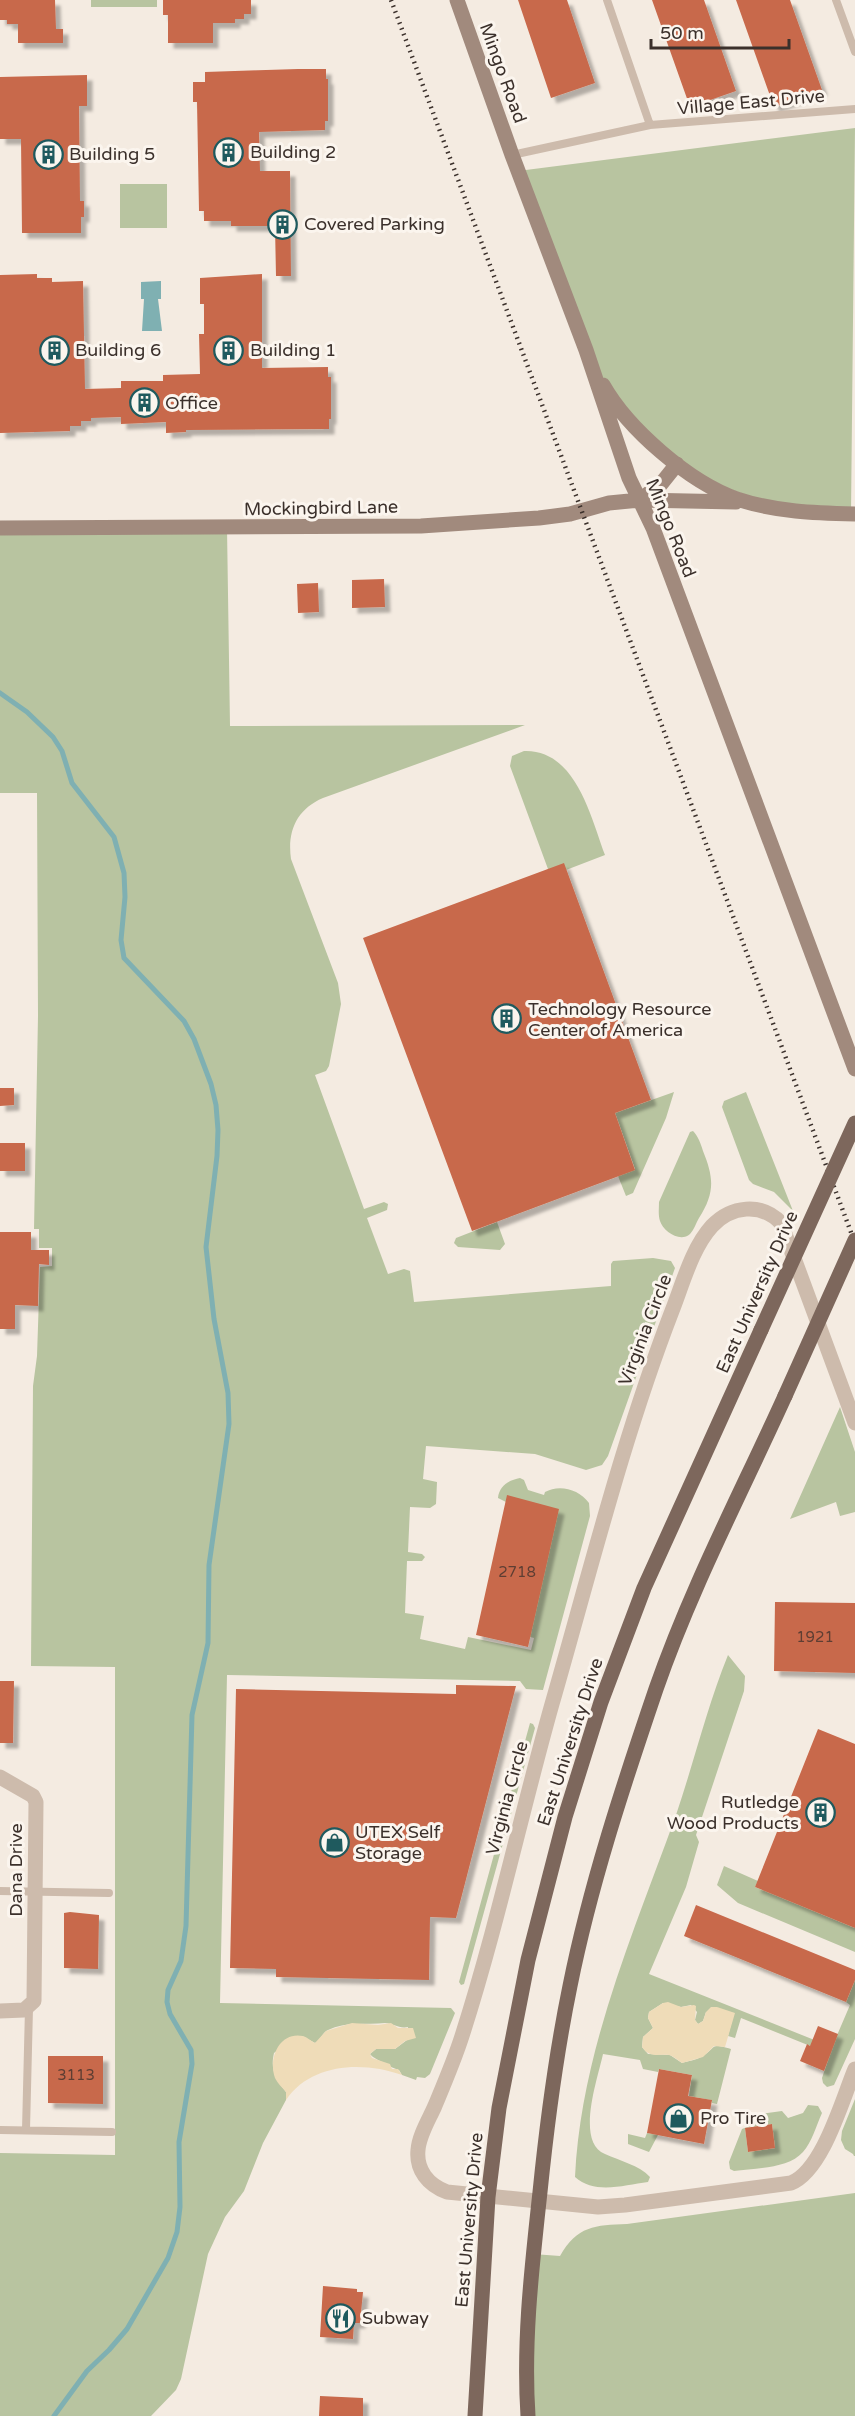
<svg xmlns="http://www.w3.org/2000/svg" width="855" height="2416" font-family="'Varela Round',sans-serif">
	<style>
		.green { fill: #b8c4a0; fill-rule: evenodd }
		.sand { fill: #efdcb8 }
		.water { fill: #7fb0b2 }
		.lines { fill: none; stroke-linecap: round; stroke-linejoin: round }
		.stream { stroke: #7fb0b2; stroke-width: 5 }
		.building { fill: #c8694b; filter: url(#shadow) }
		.lane { stroke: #cdbbac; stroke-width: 8 }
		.street { stroke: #cdbbac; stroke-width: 15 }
		.secondary { stroke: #a18a7d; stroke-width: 15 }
		.primary { stroke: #7d675c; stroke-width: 15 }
		.rail { stroke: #3b302b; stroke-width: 4.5; stroke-dasharray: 1.5 4.5; stroke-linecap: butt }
		.primary-bridge { stroke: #7d675c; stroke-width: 15 }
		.labels { text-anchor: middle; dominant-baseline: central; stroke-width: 6; stroke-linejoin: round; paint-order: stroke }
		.number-label { font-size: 15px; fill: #5e3e33 }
		.street-label { font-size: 18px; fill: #3b302b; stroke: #fbf5ee }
		.poi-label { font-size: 18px; fill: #3b302b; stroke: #fbf5ee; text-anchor: start }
	</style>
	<defs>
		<filter id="shadow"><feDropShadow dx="5.5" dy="5.5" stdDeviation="1.5" flood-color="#0004"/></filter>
	</defs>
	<rect width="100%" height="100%" fill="#f4ebe1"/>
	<path class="green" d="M91,0h66v7h-66z
		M855,128l-4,386 -64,-4 -90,-33 -88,-82 -91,-224z
		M120,184h47v44h-47z
		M0,528h227l3,198 295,-1 -202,73c-26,11 -36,33 -32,61l47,124 3,21 -12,62 -3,5 -11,4 49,134 20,-7 4,2 -1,6 -20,8 21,56 16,-5 6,2 4,31 197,-16v-22l2,-3 40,-3 18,3 4,7 -67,188 -6,9 -16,5 -51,-16 -109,-8 -3,33 14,3 -1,22 -6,4 -20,-1 -2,45 14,2 3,3 -3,4h-15l-2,52 19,3 -4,23 45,10 3,-12 63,13 3,-12 -4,-1 -24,-135 -8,-4c1,-12 11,-18 22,-20l4,2 4,10 16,5 1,-3c14,-8 34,-3 44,11l1,13 -47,174 -17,-1 -6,-8 -293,-6 -7,328 231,5 4,5 -25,61 -5,4 -8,-1 -1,3 -14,-5 -3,-5c-4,-1 -27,-12 -29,-16l6,-5h19l12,-9 1,-13c-9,2 -15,-4 -23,-4 -19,2 -39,-2 -57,7 -6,3 -7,10 -13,13l-11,-6 -8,-1 -22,17c-4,17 2,26 12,39v8l-23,43 -19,48 -19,26 -17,37 -27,125 -5,11 -25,26h-151v-263l115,2v-488l-84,-1 2,-280 4,-30 3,-89 12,-1v-18h-13v-19h-5l4,-213 -1,-223h-37z
		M524,751c52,-2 67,67 81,104l-39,15 -18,-1 -38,-103 2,-10z
		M674,1092l-8,26 -33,75 -7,3 -8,-20 17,-7 -20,-56z
		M746,1092l47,119 -19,-19 -21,-8 -4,-4 -27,-73 2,-6z
		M693,1131c5,5 8,13 10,20 11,27 12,42 -4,67 -3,5 -5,12 -9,16 -10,9 -27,-3 -30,-13 -2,-6 -1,-13 -1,-19l31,-70z
		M497,1222l8,22 -5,6 -42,-3 -4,-4 2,-5z
		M840,1407l15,45v60l-15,4 -4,-14 -46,17z
		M728,1655l17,21 -1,15 -48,144 3,7 -13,45 -37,87 183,73 18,-42 -4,-3 9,-22v59l-21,46 -7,2 -4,-4 -1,-5 8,-24 -89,-36 -6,20 -7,-2 6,-23 -28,-1 -3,9 -5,3 -3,-4 2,-8 -6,-7 -10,2 -18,-4 -14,9 -1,6 5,10 -10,9 -1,10 6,7 22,1 12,8c6,-2 14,-3 19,-6 16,-9 8,-15 30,-8l-14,55 -5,-1 -1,-3 -22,-4 3,-21 -33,-6 -1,3 -15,-3 -3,-9 -37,-6c-5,24 -28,88 2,100 15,7 34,11 45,23l-2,5c-24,3 -53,13 -73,-5 6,-126 59,-245 101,-362 18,-53 31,-108 52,-160z
		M530,1723l3,1 2,4 -71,256 -3,1 -2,-3z
		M724,1866l34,15 -3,6 100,41v24l-117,-49 -21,-18z
		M855,2099v57h-1l-1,-2 -8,-5 -4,-9 1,-9z
		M808,2105l10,1 4,7c-6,13 -10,29 -19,39 -15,17 -48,16 -69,19l-4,-2 -1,-7 13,-33 13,-5 -1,-9 28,-4 6,7 15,-5zM772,2124l3,24 -27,4 -3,-24z
		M647,2133l11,2 -9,17 -21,-8v-10l17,4z
		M855,2193v223h-327l5,-162 27,2c17,-30 35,-31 67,-32z"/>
	<path class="sand" d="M668,2002l13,5 13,-2 2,1 -1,14 3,4 5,-3 3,-9 5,-5h6l18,6 -10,34 -11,-1 -11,11 -21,6c-4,-3 -9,-7 -13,-8 -11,-1 -20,3 -27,-8l1,-10 10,-9 -5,-10 1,-6 14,-9z
		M352,2023l26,2 13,-2 7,5h15l3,10 -11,3 -10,8h-19l-6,5 2,4 18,6 2,5h6l4,6c-39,-14 -91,-12 -116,25v-8c-4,-5 -8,-8 -11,-14 -7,-19 4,-47 28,-42 4,1 8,5 12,7l11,-12z"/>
	<path class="water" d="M161,281v18h-3l4,32h-20l2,-32h-3v-17z"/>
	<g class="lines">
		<path class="stream" d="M0,693l27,19 26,25 9,14 10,32 42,54 10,36 1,24 -4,43 3,18 60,63 10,18 17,45 5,21 2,25 -1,26 -11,91 8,72 14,74 1,31 -20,141 -1,78 -16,72 -6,211 -5,35 -13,29 -1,12 3,12 21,36 1,14 -13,78 1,65 -3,25 -9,26 -41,71 -18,21 -22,21 -33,45"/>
	</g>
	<path class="building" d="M0,0h55l1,29h7v14h-45v-19h-11v-4h-7z
		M163,0h88v14h-7v5h-9v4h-22v20h-45v-28h-5z
		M518,0h49l28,83 -44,15z
		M652,0h52l32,91 -46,16z
		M736,0h54l32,90 -48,17z
		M298,69h28v10h2v42h-3v9l-66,2 1,39h30l1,105h-15l-1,-50h-44v-5h-27v-10h-5l-2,-109h-4v-20h12v-10z
		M87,75v31h-8l1,95h4v16h-3v16h-59l-1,-94h-21v-62z
		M37,274v4h15v4l31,-1 2,108 36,-1v-7h42v-6l37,-1 -1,-40h5v-30h-4v-26l62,-4v94l66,-1v10h3v42h-2v10l-143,1v2l-20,1v-11l-45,2v-7l-30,1v3h-10v5h-11v5l-70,2v-158z
		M384,579l1,28 -33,1v-28z
		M318,583l1,29 -21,1 -1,-29z
		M564,863l87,237 -36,13 20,57 -163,61 -109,-293z
		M0,1088h14v17l-14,1z
		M0,1143h25v28h-25z
		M0,1232h31v18h18v15l-10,-1 -1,42 -23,-1v24h-15z
		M507,1495l52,14 -31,138 -52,-12z
		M775,1602l80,1v70l-81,-2z
		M0,1681h14l-1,62h-13z
		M456,1685l60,1 -60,232 -26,-1 -1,63 -153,-3v-8l-46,-1 6,-279 220,5z
		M818,1729l37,15v184l-100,-41z
		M696,1905l159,65v10l-9,22 -162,-66z
		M70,1912l29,3 -1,54 -34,-1v-55z
		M818,2026l20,8 -14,37 -24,-10 7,-17 3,2z
		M48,2056h55v48l-55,-1z
		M659,2069l33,6 -4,21 24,4 -8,44 -57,-11z
		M772,2124l3,24 -27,4 -3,-24z
		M323,2286l34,3v3h6l-3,31h-6l-1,16 -33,-2z
		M320,2396l43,2v18h-44z"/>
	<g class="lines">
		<path class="lane" d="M607,0l43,125
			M836,0l19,52
			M512,155l138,-30 205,-16
			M0,1891l109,2
			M0,2130l112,2
			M26,2130l3,-122"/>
		<path class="street" d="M855,1423l-74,-200c-20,-21 -50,-17 -69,3 -20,22 -29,57 -40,85 -49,127 -82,261 -120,393 -31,110 -55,223 -90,332 -8,25 -18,48 -28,72 -6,13 -15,28 -16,42 -2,20 10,35 29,42l151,15 27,-2 166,-22c32,-13 51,-83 64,-114
			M0,1777l33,19 3,6 -2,199 -10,9 -24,1"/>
		<path class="secondary" d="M457,0l55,155 74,195 43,128 24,50 202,541
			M603,385c25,44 86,97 134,114 39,13 78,14 118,15
			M640,500l96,2
			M0,528l421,-2 118,-8 31,-4 39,-11 31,-3 21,-16 16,-20"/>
		<path class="primary" d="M475,2416l13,-219 11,-89 29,-148 37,-143 36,-115 43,-114 117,-258
			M528,2416c-5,-75 4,-150 12,-224 7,-69 16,-138 30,-206 20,-100 53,-200 86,-297 35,-101 85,-196 129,-293"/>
		<path class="rail" d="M391,0l464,1243"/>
		<path class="primary-bridge" d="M761,1330l94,-207
			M785,1396l70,-156"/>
	</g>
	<defs>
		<symbol id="building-ring" viewBox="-11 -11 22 22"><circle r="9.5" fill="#fbf5ee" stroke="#1f5a5e" stroke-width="1.5"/><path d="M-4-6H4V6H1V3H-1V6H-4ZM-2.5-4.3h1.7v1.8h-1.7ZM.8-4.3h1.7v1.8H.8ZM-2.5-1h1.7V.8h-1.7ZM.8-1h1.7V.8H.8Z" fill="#1f5a5e"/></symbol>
		<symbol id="shop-ring" viewBox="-11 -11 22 22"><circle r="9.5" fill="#fbf5ee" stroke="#1f5a5e" stroke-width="1.5"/><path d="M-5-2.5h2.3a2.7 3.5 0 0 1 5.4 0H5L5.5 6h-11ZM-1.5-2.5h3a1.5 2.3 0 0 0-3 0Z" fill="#1f5a5e"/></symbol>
		<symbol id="restaurant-ring" viewBox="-11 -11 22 22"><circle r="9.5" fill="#fbf5ee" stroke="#1f5a5e" stroke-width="1.5"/><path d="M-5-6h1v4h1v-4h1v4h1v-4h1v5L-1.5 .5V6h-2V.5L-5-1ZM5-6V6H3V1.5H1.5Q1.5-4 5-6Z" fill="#1f5a5e"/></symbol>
	</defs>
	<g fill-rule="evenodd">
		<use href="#building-ring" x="212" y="136" width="33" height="33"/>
		<use href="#building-ring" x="32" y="138" width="33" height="33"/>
		<use href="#building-ring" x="266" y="208" width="33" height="33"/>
		<use href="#building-ring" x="38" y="334" width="33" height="33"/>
		<use href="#building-ring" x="212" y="334" width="33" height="33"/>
		<use href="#building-ring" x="128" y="386" width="33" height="33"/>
		<use href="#building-ring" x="490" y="1002" width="33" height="33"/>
		<use href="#building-ring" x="804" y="1796" width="33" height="33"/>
		<use href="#shop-ring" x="318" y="1826" width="33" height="33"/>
		<use href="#shop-ring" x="662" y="2102" width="33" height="33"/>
		<use href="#restaurant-ring" x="324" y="2302" width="33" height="33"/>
	</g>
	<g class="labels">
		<g class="number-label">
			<text x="517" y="1572">2718</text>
			<text x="815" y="1637">1921</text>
			<text x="76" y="2075">3113</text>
		</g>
		<g class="street-label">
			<text transform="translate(503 73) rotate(70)">Mingo Road</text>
			<text transform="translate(751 102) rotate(-5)">Village East Drive</text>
			<text transform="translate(321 508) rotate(-1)">Mockingbird Lane</text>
			<text transform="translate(671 528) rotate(68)">Mingo Road</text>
			<text transform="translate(757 1292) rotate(-66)">East University Drive</text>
			<text transform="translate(645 1330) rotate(-69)">Virginia Circle</text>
			<text transform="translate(570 1742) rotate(-72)">East University Drive</text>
			<text transform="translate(507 1798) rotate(-75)">Virginia Circle</text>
			<text transform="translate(16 1870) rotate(-90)">Dana Drive</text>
			<text transform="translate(469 2220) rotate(-85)">East University Drive</text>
		</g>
		<g class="poi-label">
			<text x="250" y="152">Building 2</text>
			<text x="69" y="154">Building 5</text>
			<text x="304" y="224">Covered Parking</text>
			<text x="75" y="350">Building 6</text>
			<text x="250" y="350">Building 1</text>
			<text x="165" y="403">Office</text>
			<text x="528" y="1009">Technology Resource<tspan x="528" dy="21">Center of America</tspan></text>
			<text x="799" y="1802" text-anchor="end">Rutledge<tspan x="799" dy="21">Wood Products</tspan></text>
			<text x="355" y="1832">UTEX Self<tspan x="355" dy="21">Storage</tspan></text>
			<text x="700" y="2118">Pro Tire</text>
			<text x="362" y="2318">Subway</text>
		</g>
	</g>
	<path d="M651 39v9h138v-9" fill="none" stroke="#3b302b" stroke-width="3"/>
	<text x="660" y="39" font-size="18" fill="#3b302b" stroke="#fbf5ee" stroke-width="4.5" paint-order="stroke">50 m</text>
</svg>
